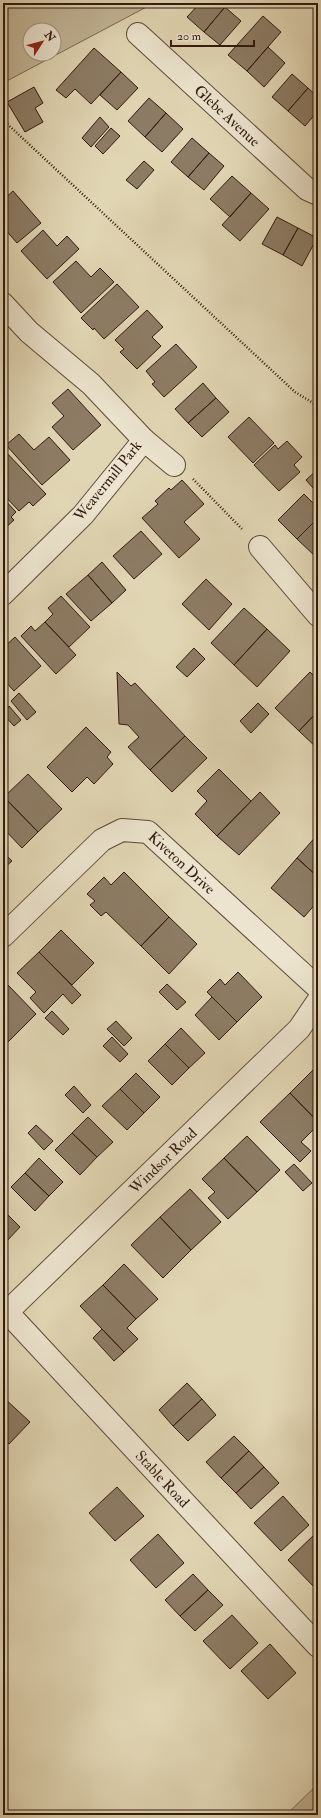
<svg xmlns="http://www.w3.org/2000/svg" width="321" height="1818" font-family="'IM FELL Double Pica',serif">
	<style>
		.green { fill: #c3b698; stroke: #7a6854; fill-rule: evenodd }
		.building { fill: #8d7c65; stroke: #311a0f }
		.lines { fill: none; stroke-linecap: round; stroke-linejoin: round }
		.minor-casing { stroke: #5d4938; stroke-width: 24 }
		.path { stroke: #311a0f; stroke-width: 2.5; stroke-dasharray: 1 2; stroke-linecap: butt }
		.minor { stroke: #ece4ce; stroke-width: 22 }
		.labels { text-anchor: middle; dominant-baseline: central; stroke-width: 3; stroke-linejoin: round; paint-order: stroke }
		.street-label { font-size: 15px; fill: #311a0f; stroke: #ece4ce }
	</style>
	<rect width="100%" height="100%" fill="#e1d6b4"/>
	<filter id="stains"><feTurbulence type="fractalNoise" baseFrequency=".005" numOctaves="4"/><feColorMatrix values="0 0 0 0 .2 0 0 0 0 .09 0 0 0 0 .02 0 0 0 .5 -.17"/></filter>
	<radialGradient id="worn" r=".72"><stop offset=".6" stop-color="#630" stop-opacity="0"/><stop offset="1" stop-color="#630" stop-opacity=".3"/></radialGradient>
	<path class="green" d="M3,3h151l-151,80zM30,30h24v24h-24z
		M318,1784v31h-32z"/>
	<path class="building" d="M200,3h20l5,4 -21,25 -17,-15z
		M225,7l16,14 -21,24 -16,-13z
		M263,16l18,16 -34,39 -19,-16z
		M268,47l17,16 -21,24 -17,-16z
		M94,48l27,24 -30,32 -16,-15 -9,9 -10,-8z
		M121,72l17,16 -21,22 -17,-15z
		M292,74l16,14 -20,23 -16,-14z
		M34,87l9,16 -8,5 8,14 -18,10 -18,-30z
		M308,88l10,9v14l-13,15 -17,-15z
		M149,98l17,15 -21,24 -17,-16z
		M166,113l17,16 -21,23 -17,-15z
		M100,117l9,10 -18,20 -9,-9z
		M111,128l9,8 -17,18 -8,-8z
		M192,138l17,15 -21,24 -17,-15z
		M209,153l15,13 -20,24 -16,-13z
		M144,161l10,9 -17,19 -11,-9z
		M232,176l19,17 -21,24 -20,-18z
		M13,191l28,32 -24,20 -14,-16v-27z
		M251,193l18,16 -29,32 -18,-16z
		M277,217l21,11 -15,27 -21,-11z
		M298,228l19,10 -15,28 -19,-11z
		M43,230l14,16 10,-10 12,13 -32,30 -26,-28z
		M76,261l15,16 9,-9 14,14 -33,31 -28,-31z
		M117,284l22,23 -35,32 -10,-11 -1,2 -12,-12z
		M147,310l16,17 -11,10 9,9 -24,23 -17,-17 4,-3 -9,-9z
		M176,344l21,23 -33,30 -12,-13 3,-2 -9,-11z
		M203,383l13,15 -28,25 -13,-14z
		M68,389l33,36 -28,25 -21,-23 12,-11 -12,-13z
		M216,398l13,14 -27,25 -14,-14z
		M249,417l25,26 -21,20 -25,-26z
		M19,434l15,16 15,-13 21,23 -28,25 -36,-40z
		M287,441l15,16 -8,8 6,7 -21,19 -25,-26 21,-20 3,4z
		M3,449l43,45 -13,12 -4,-4 -10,9 -16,-17z
		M318,469v14l-5,5 -7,-8z
		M182,480l22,24 -20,18 16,17 -21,19 -37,-40 16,-14 -3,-3 14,-13 2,2z
		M304,494l14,14v10l-21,21 -19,-19z
		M3,498l13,14 -5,5 3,3 -11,10z
		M318,518v37l-2,2 -19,-18z
		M141,531l21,23 -28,25 -21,-23z
		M102,562l24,28 -14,13 -24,-28z
		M88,575l24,28 -21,18 -25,-27z
		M206,579l26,25 -23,26 -27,-26z
		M61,596l29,31 -21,20 -24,-25 8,-8 -5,-6z
		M244,608l23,21 -33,36 -23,-22z
		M45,622l31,33 -20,19 -35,-38 10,-10 4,5z
		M267,629l23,22 -33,36 -23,-22z
		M15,637l26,29 -27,25 -11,-12v-14l4,-4 -4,-4v-9z
		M194,648l11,11 -18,18 -11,-10z
		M117,672l14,14 4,-3 50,53 -35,34 -22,-23 11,-10 -11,-12 -9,-1z
		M310,672l8,8v31l-19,20 -24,-23z
		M19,693l17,19 -9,8 -16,-19z
		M258,703l11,11 -18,19 -11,-12z
		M9,706l12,14 -7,6 -11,-12z
		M318,711v38l-19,-18z
		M86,727l25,25 -4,5 6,7 -19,20 -7,-7 -15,15 -25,-25z
		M185,736l22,22 -35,34 -22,-22z
		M219,769l32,32 -34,35 -22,-22 12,-13 -10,-10z
		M28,774l34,35 -24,23 -34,-35z
		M260,792l20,21 -41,42 -22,-19z
		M4,797l34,35 -16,16 -19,-20z
		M318,834v43l-21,-19z
		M3,852l9,9 -9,8z
		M297,858l21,19v24l-14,16 -33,-29z
		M124,872l45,45 -28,29 -35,-34 -5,4 -11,-11 5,-4 -8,-7 17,-17 7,8z
		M169,917l28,27 -28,30 -28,-28z
		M61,930l33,33 -22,22 -33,-33z
		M39,952l42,43 -9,9 -9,-10 -19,19 -14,-15 6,-6 -19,-19z
		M238,972l24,25 -25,25 -30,-30 13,-13 5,6z
		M167,984l19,18 -9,8 -18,-18z
		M8,985l28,29 -30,30 -3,-3v-52z
		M212,997l25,25 -18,18 -24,-25z
		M52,1011l17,18 -6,6 -18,-17z
		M116,1021l16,17 -8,8 -17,-17z
		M181,1028l24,25 -16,15 -24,-24z
		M112,1037l16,17 -8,8 -17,-16z
		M165,1044l24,24 -17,17 -24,-24z
		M317,1066l1,1v55l-28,-29z
		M136,1073l24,24 -16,16 -24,-24z
		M74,1086l17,19 -8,8 -18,-18z
		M120,1089l24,24 -17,17 -25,-24z
		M290,1093l28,29v3l-17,17 10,9 -11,11 -40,-40z
		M88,1117l25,25 -16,15 -25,-24z
		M36,1125l17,16 -9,9 -16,-17z
		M72,1133l25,24 -17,18 -25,-25z
		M247,1136l33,34 -23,22 -33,-34z
		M39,1158l24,24 -14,14 -24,-23z
		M224,1158l33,34 -29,27 -20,-21 7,-6 -13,-13z
		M294,1164l18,19 -9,8 -18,-19z
		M25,1173l24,23 -14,15 -24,-24z
		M190,1189l31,33 -30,28 -31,-33z
		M3,1210l17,17 -15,16 -2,-2z
		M160,1217l31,33 -28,28 -32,-33z
		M124,1264l34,35 -22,20 -33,-34z
		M103,1285l33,34 -9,9 11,11 -14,13 -44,-46z
		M102,1329l22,23 -10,9 -21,-23z
		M187,1383l15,16 -29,27 -14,-16z
		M3,1397l27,25 -21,22 -6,-5z
		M202,1399l14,16 -28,26 -15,-15z
		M234,1436l15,15 -28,27 -15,-16z
		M249,1451l15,16 -28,26 -15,-15z
		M264,1467l15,16 -28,26 -15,-16z
		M117,1487l27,29 -29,25 -26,-28z
		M283,1496l26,29 -28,26 -27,-28z
		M316,1533l2,2v50l-3,3 -27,-28z
		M158,1534l26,29 -28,25 -26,-28z
		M193,1574l15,16 -28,26 -15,-16z
		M208,1590l15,15 -28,26 -15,-15z
		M232,1615l26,28 -28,26 -27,-28z
		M270,1644l26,29 -28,26 -27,-28z"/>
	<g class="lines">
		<defs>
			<g id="minor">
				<path id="s1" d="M138,34l169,155 11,5"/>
				<path d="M3,304l26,28 62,52 53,56 -61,75 -80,79"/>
				<path d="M144,440l30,25"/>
				<path d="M260,547l58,68"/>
				<path id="s2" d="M3,936l99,-96 20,-10 26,2 170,156"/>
				<path id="s3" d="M7,1312l311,334"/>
				<path id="s4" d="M3,1316l296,-287 19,-28"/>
			</g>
		</defs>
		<use href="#minor" class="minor-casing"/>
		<path class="path" d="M3,120l292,272 23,14
			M193,479l50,51"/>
		<use href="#minor" class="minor"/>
	</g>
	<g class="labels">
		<g class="street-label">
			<text stroke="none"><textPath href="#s1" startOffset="121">Glebe Avenue</textPath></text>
			<text transform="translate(108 481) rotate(-51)">Weavermill Park</text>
			<text stroke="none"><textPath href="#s2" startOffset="232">Kiveton Drive</textPath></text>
			<text stroke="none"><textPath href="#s4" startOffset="223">Windsor Road</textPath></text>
			<text stroke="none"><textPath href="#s3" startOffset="228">Stable Road</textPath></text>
		</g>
	</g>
	<rect width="321" height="1818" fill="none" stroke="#e1d6b4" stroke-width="16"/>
	<rect x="4" y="4" width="313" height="1810" fill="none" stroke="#311a0f" stroke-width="2"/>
	<rect x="8" y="8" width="305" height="1802" fill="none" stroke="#311a0f"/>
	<g transform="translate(42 42) rotate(54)"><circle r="19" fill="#ece4ce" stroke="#a19382"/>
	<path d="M0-3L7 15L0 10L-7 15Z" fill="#8f2418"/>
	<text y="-6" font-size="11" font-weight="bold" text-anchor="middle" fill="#311a0f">N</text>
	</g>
	<path d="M171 40v6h83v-6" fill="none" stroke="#311a0f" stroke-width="2"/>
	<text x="177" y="40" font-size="12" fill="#311a0f" stroke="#ece4ce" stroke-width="3" paint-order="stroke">20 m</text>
	<rect width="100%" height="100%" filter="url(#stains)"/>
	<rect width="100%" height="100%" fill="url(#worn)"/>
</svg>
